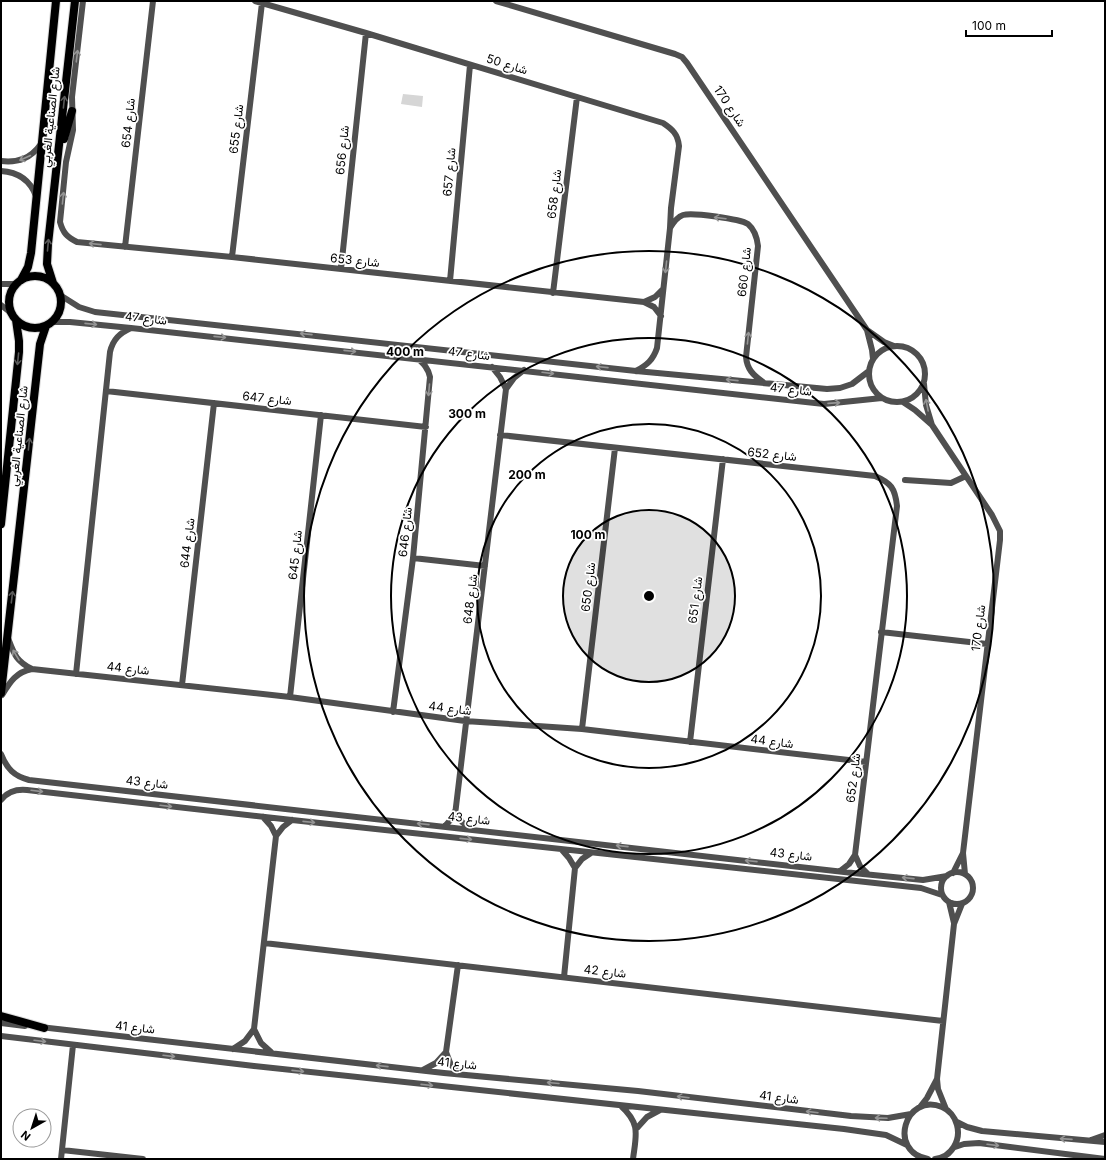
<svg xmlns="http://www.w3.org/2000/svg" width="1106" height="1160" font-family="Inter,Vazirmatn,sans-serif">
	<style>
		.green { fill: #d6d6d6 }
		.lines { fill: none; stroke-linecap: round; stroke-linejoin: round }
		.major-casing { stroke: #dbdbdb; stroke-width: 10 }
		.minor { stroke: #4f4f4f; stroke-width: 6 }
		.major { stroke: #000; stroke-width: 8 }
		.oneway { stroke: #959595 }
		.oneway2 { stroke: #595959 }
		.ring { fill: none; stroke: #000; stroke-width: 2 }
		.labels { text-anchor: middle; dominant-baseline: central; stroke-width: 3.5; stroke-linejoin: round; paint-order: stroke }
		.street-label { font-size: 12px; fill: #000; stroke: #fff }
		.centre { fill: #000; stroke: #fff; stroke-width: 2 }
		.ring-label { font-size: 12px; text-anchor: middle; font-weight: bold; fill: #000; stroke: #fff; stroke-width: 3.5; stroke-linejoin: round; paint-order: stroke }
	</style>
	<rect width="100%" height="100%" fill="#fff"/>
	<path class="green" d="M403,94l20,2 -1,11 -21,-3z"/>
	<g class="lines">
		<defs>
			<path id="major" d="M64,139l8,-28
				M9 302a26 26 0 1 1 52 0a26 26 0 1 1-52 0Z
				M21,280l7,-13 3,-14 25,-252
				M53,283l-6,-19 1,-20 27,-243
				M1,524l18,-172v-11l-3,-21
				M1,693l39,-349 6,-18
				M1,1016l43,12"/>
		</defs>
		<use href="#major" class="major-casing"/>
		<path class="minor" d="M83,1l-11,96 1,33 -7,32 -6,60c3,11 7,15 17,20l155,15 412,45 10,5 7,9
			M255,1l111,32 297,90c9,6 15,11 16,23l-8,62 -1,20
			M496,1l179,53 7,3 5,6 180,267 5,20 1,9
			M1,161c18,2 30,-3 40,-17
			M1,171c17,1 29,9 35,25
			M125,247l28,-246
			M232,257l30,-254
			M341,269l25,-236
			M450,281l20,-216
			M1,284h15
			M553,293l24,-196
			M60,295l19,12 16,5 541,59 191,18 13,-1 12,-4 17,-13
			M644,302l11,-5 8,-8
			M1,305l10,8
			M52,322h18l61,6 693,76 58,-6
			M867,330l17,12 10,4
			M869 374a28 28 0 1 1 56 0a28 28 0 1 1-56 0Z
			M492,367l8,10 6,12
			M636,371c11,-6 17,-11 21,-23l13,-120c3,-5 7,-11 13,-13 9,-3 57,4 65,9 7,6 9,13 10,22l-12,111c1,12 7,18 17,25
			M924,384l2,21 6,20
			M106,391l320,36
			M903,402l12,8 17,15 60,90 8,16v9l-37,313 2,21
			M500,435l375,41c16,7 20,12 22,30l-42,349 -6,9 -9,7
			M905,480l46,3 15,-7
			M413,558l72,8
			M881,632l106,12
			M8,638c6,16 8,23 24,31
			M76,674l34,-322c3,-13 10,-19 21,-24
			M182,685l32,-282
			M2,695c8,-13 14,-23 30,-26l258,28 175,24 117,8 284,33
			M290,697l31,-282
			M393,712l20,-154 17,-181c-2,-9 -6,-13 -13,-19
			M582,729l33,-281
			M690,742l33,-283
			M1,754c6,15 13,22 28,26l824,93 70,7 24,-4
			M1,800c7,-9 16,-11 26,-10l265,30 629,68 21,7
			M455,811l7,11 9,7
			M263,817l8,9 5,10
			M445,826l10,-11 51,-426 8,-11 10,-8
			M562,850l7,8 6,10
			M855,855l5,11 8,8
			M941 888a16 16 0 1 1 32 0a16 16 0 1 1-32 0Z
			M953,873l10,-20
			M949,902l5,21
			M264,943l679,78
			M458,965l-12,87 5,13 10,9
			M564,977l11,-109 7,-9 9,-6
			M1,1023l24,3
			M40,1027l404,46 194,18 213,25 37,2 23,-4
			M1,1036l253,30 590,63 42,6 21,10
			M233,1049l12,-8 9,-12
			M271,1052l-10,-9 -7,-14 22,-193 7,-9 9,-7
			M423,1070l13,-7 10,-11
			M621,1106c20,18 15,29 12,53
			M920,1107l7,-9 10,-19
			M946,1109l-8,-20 -1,-10 17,-155 8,-20
			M957,1122l10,5 15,4 123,11
			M637,1128l10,-11 13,-7
			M1091,1140l14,-5
			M955,1147l9,-3 15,-1 126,16
			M62,1150l81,9
			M61,1159l12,-114
			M928,1159c-41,-7 -23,-67 14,-52 7,3 13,10 15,18 4,15 -5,32 -22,34"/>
		<use href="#major" class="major"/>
	</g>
	<defs><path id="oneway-shaft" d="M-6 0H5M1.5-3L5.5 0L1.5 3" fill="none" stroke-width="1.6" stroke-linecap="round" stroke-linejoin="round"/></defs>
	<g class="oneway">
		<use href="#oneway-shaft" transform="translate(77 56) rotate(-83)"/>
		<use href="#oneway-shaft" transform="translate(25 158) rotate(156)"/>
		<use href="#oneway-shaft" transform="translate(63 198) rotate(-84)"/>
		<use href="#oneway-shaft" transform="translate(720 218) rotate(-173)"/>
		<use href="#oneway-shaft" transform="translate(95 244) rotate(-174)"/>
		<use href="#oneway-shaft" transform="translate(666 267) rotate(96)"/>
		<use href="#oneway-shaft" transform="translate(91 324) rotate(6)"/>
		<use href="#oneway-shaft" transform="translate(306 334) rotate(-174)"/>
		<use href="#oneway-shaft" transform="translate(220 337) rotate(6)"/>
		<use href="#oneway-shaft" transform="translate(748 338) rotate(-84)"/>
		<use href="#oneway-shaft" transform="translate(350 351) rotate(6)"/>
		<use href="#oneway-shaft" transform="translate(602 367) rotate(-174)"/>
		<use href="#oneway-shaft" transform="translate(548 373) rotate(7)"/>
		<use href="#oneway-shaft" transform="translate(732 380) rotate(-174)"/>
		<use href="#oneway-shaft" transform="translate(429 390) rotate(95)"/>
		<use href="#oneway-shaft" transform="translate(834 403) rotate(-4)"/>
		<use href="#oneway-shaft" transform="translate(927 405) rotate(-101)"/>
		<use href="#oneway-shaft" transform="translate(16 655) rotate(-121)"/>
		<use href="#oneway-shaft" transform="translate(37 791) rotate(7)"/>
		<use href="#oneway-shaft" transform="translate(166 806) rotate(7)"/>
		<use href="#oneway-shaft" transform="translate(309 822) rotate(6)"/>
		<use href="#oneway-shaft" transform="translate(423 824) rotate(-174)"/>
		<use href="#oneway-shaft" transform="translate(466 839) rotate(6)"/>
		<use href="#oneway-shaft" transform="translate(622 846) rotate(-174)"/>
		<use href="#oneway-shaft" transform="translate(751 861) rotate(-174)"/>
		<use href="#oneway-shaft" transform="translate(908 878) rotate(-174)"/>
		<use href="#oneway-shaft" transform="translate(40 1041) rotate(7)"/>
		<use href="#oneway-shaft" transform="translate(169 1056) rotate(7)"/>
		<use href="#oneway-shaft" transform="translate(382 1066) rotate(-174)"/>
		<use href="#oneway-shaft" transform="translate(298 1071) rotate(6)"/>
		<use href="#oneway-shaft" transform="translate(553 1083) rotate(-175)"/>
		<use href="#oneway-shaft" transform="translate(427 1085) rotate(6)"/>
		<use href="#oneway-shaft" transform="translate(683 1097) rotate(-173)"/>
		<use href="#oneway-shaft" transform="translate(812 1112) rotate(-173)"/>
		<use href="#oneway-shaft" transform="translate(881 1118) rotate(-178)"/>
		<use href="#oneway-shaft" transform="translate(1066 1139) rotate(-176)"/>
		<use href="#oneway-shaft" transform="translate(993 1145) rotate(7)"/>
	</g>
	<g class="oneway2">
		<use href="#oneway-shaft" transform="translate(64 102) rotate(-84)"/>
		<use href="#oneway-shaft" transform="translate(48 245) rotate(-85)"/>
		<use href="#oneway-shaft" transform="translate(18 359) rotate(96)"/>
		<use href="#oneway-shaft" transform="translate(29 444) rotate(-84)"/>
		<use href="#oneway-shaft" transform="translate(12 597) rotate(-83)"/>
	</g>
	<circle cx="649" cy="596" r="86" fill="#000" fill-opacity=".12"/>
	<g class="ring">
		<circle cx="649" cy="596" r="86"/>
		<circle cx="649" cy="596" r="172"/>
		<circle cx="649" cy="596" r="258"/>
		<circle cx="649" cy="596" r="345"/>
	</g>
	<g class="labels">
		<g class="street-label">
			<text transform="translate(507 64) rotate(17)">شارع 50</text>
			<text transform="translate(730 106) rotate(56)">شارع 170</text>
			<text transform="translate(50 117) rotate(-84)">شارع الصناعية الغربي</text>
			<text transform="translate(128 123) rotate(-84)">شارع 654</text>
			<text transform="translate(236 129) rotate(-83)">شارع 655</text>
			<text transform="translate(342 150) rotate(-84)">شارع 656</text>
			<text transform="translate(449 172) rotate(-85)">شارع 657</text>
			<text transform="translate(554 194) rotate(-83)">شارع 658</text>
			<text transform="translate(355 260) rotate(6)">شارع 653</text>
			<text transform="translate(744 272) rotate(-84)">شارع 660</text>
			<text transform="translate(146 318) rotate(6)">شارع 47</text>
			<text transform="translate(469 353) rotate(7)">شارع 47</text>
			<text transform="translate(791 389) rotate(6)">شارع 47</text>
			<text transform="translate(267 398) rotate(6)">شارع 647</text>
			<text transform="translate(18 436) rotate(-84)">شارع الصناعية الغربي</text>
			<text transform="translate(772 454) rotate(6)">شارع 652</text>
			<text transform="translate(405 532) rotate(-84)">شارع 646</text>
			<text transform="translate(187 543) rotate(-83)">شارع 644</text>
			<text transform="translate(295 555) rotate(-84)">شارع 645</text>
			<text transform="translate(588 587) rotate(-83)">شارع 650</text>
			<text transform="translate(470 599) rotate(-83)">شارع 648</text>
			<text transform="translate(695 600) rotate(-83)">شارع 651</text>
			<text transform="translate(978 628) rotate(-83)">شارع 170</text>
			<text transform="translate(128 668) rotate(6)">شارع 44</text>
			<text transform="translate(450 708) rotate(7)">شارع 44</text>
			<text transform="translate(772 741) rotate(7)">شارع 44</text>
			<text transform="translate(853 778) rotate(-83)">شارع 652</text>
			<text transform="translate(147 782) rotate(6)">شارع 43</text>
			<text transform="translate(469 818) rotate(6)">شارع 43</text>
			<text transform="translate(791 854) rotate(6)">شارع 43</text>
			<text transform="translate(605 971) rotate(6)">شارع 42</text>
			<text transform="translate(135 1027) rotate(6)">شارع 41</text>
			<text transform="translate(457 1063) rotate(6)">شارع 41</text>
			<text transform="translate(779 1097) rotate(7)">شارع 41</text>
		</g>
	</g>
	<circle cx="649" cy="596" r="6" class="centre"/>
	<g class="ring-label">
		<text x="405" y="356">400 m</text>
		<text x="467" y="418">300 m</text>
		<text x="527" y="479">200 m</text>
		<text x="588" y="539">100 m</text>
	</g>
	<rect width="1106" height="1160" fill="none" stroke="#000000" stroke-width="4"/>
	<g transform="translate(32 1128) rotate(219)"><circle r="19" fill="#ffffff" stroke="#999999"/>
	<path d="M0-3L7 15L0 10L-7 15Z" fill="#000000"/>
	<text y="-6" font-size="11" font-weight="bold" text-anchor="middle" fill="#000000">N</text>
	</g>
	<path d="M966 30v6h86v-6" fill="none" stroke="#000000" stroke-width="2"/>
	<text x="972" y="30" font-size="12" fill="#000000" stroke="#ffffff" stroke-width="3" paint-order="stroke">100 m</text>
</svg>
